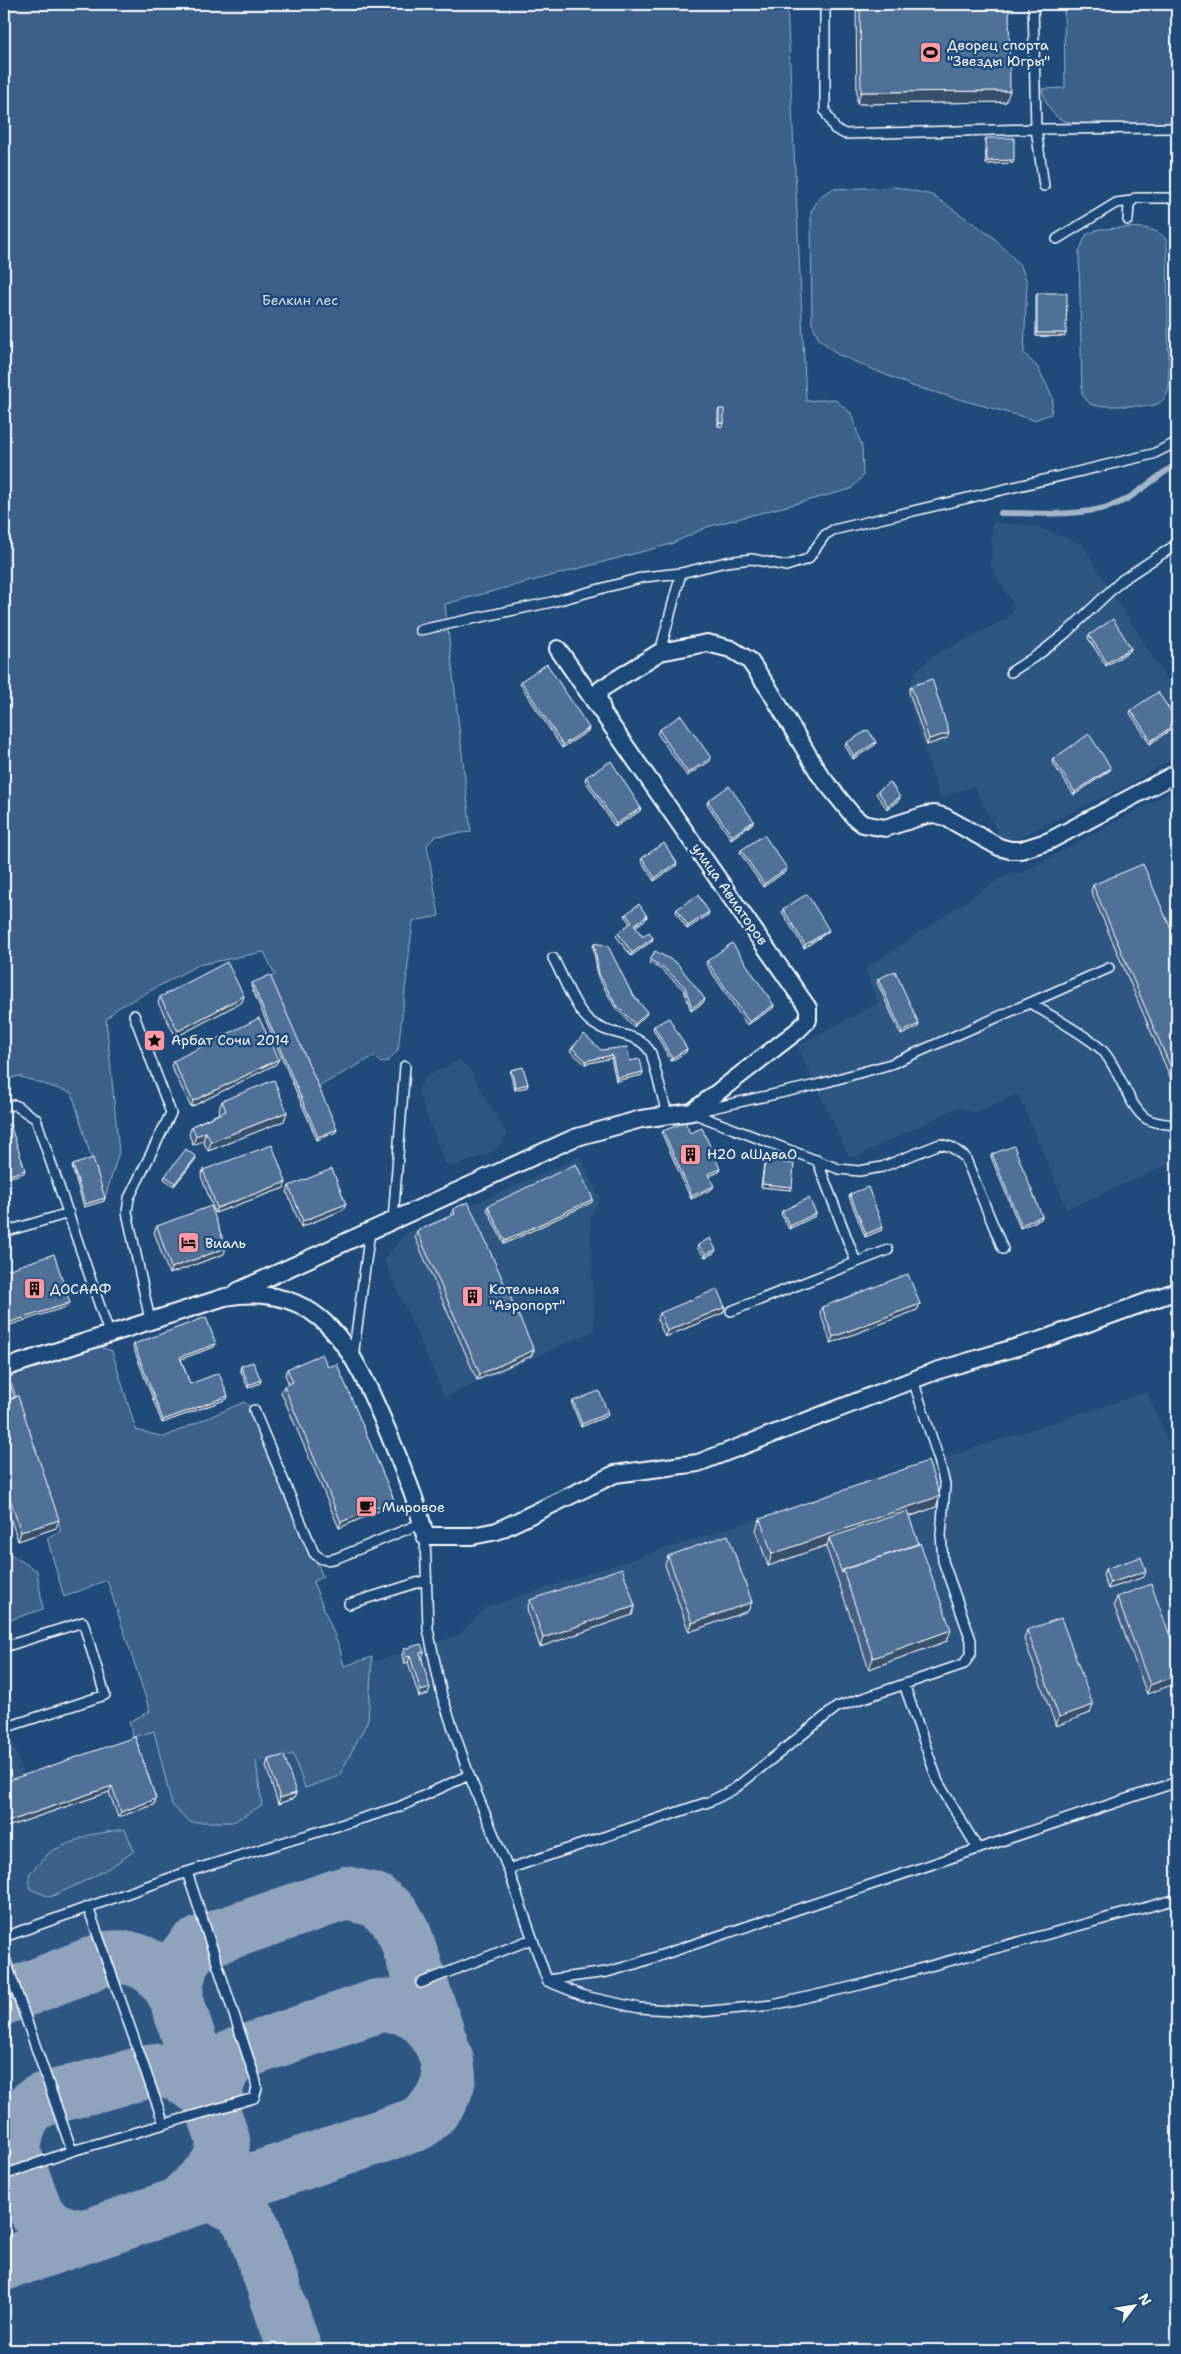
<svg xmlns="http://www.w3.org/2000/svg" width="1181" height="2354" font-family="'Shantell Sans',sans-serif">
	<style>
		.built { fill: #2e5683 }
		.green { fill: #3c618b; stroke: #9eb0c5 }
		.lines { fill: none; stroke-linecap: round; stroke-linejoin: round }
		.stream { stroke: #a3b5c8; stroke-width: 6 }
		.taxiway { stroke: #8fa4bc; stroke-width: 54 }
		.service-casing { stroke: #fff; stroke-width: 12 }
		.minor-casing { stroke: #fff; stroke-width: 20 }
		.service { stroke: #1f4a7a; stroke-width: 9 }
		.minor { stroke: #1f4a7a; stroke-width: 16 }
		.wall { fill: #456182; stroke: #fff }
		.shaded-wall { fill: #384f6a; stroke: #fff }
		.building { fill: #507197; stroke: #fff }
		.labels { text-anchor: middle; dominant-baseline: central; stroke-width: 5; stroke-linejoin: round; paint-order: stroke }
		.poi-label { font-size: 14px; fill: #fff; stroke: #1f4a7a; text-anchor: start }
		.park-label { font-size: 14px; fill: #d8dfe8; stroke: #1f4a7a }
		.street-label { font-size: 14px; fill: #fff; stroke: #1f4a7a }
	</style>
	<rect width="100%" height="100%" fill="#1f4a7a"/>
	<filter id="ink" filterUnits="userSpaceOnUse"><feTurbulence type="fractalNoise" baseFrequency=".02" numOctaves="2"/><feDisplacementMap in="SourceGraphic" scale="10" xChannelSelector="R" yChannelSelector="G"/><feConvolveMatrix kernelMatrix="1 2 1 2 8 2 1 2 1" color-interpolation-filters="sRGB"/></filter>
	<g filter="url(#ink)">
		<path class="built" d="M992,522l46,5 44,17 95,152v60l-50,30 -117,56 -11,-7 -25,-48 -34,10 -33,-101 7,-23 17,-16 77,-39 7,-11 -24,-40z
			M1177,789v372l-110,48 -49,-115 -44,19 -15,-6 -103,50 -7,-1 -52,-110 81,-43 -13,-34 145,-97 9,2z
			M459,1060l10,8 38,67 -12,16 -43,16 -8,-5 -26,-71 7,-13z
			M580,1157l20,42 -10,18 4,114 -149,66 -61,-137 21,-26z
			M1147,1392l30,69v889h-1173v-636l19,60 110,-37 326,-102 27,-28z"/>
		<path class="green" d="M4,4h783l19,397 28,-2 17,14 11,34 1,29 -12,13 -144,38 -36,17 -226,60 26,228 -35,4 -9,9 12,71 -26,5 -15,129 -10,11 -7,2 -7,-7 -58,32 -47,-110 6,-3 -11,-23 -66,13 -80,43 -12,11 13,133 -15,49 -32,-108 -54,-17 -14,5z
			M1064,4h113v118c-20,1 -100,5 -115,-2 -12,-6 -17,-19 -20,-31l23,-1z
			M896,187l36,8 61,42 28,29 6,16 -3,71 14,15 15,30 -2,16 -17,6 -122,-34 -75,-32 -18,-15 -7,-16 -1,-112 11,-16 11,-6z
			M1099,229c21,0 56,-8 68,12l2,147c-3,11 -7,15 -18,18h-54l-7,-2 -8,-10 -3,-142 7,-17z
			M95,1345l17,6 24,79 28,7 80,-35 10,8 69,167 -10,5 26,64 5,20 28,-9 -4,63 -29,56 -34,12 -12,-34 -37,7 6,44 -29,17h-43l-18,-17 -18,-74 -21,6 -4,-15 21,-11 -43,-131 -43,17 -17,-59 14,-8 -49,-146 -8,2v-10z
			M4,1550l33,21 6,38 -39,13z
			M125,1829l9,22c-26,20 -55,33 -84,46l-20,-8 -1,-15 22,-23 38,-16z"/>
		<g class="lines">
			<path class="stream" d="M1001,513c38,0 96,6 129,-16 16,-10 30,-23 47,-33"/>
			<path class="taxiway" d="M4,1998l103,-40c33,-4 56,11 69,41
				M213,2111c2,-22 6,-41 22,-56l142,-49c34,-4 51,11 65,40
				M4,2127l34,89c14,15 29,19 49,20
				M13,2152c4,-22 8,-41 29,-52l112,-30 22,3 31,20
				M180,2204c17,-21 44,-33 43,-64l-47,-141 1,-18 6,-21 10,-13 17,-8 136,-46 29,7 19,15 11,20 42,126c0,5 2,11 2,16 -2,18 -17,38 -32,47l-212,72
				M4,2264l191,-65 10,-3 11,1 22,10 8,9 7,11 42,123"/>
			<defs>
				<path id="service" d="M825,4v107l10,18 10,5 191,-5 8,57
					M1033,4l3,125 141,-1
					M1128,220l1,-16 6,-6h42
					M1057,239l59,-36 15,-2
					M420,630l132,-28 92,-25 37,-4 45,-11 26,-3 34,7 22,-7 17,-24 8,-5 320,-76 24,-12
					M660,652l21,-79
					M1011,672l28,-18 27,-21 56,-53 55,-36
					M553,958c10,18 22,52 38,64 20,16 46,7 60,31l16,61
					M1030,1003c21,13 53,30 71,46 17,16 28,60 46,70 10,5 20,5 30,6
					M134,1015l37,98 -42,85 -2,14 23,108
					M4,1106l11,-1 21,14 73,214
					M699,1111l117,-26 75,-21 218,-96
					M692,1113l147,56 20,2 23,-4 58,-23 11,3 14,10 38,92
					M817,1160l39,102
					M393,1220l12,-154
					M4,1232l65,-19
					M731,1311l157,-61
					M353,1357l17,-126
					M254,1410l60,143c8,8 13,8 23,5l85,-35
					M425,1536l3,93 14,67 27,79 39,94 39,111 60,-8 25,-7 545,-183
					M349,1604l77,-24
					M4,1647l79,-25 22,73 -101,33
					M904,1684l34,98 40,67
					M508,1869l203,-68 23,-12 103,-82 127,-43 7,-11v-13l-28,-79 -2,-26 4,-50 -6,-25 -26,-80
					M88,1907l76,217
					M4,1937l183,-65 212,-65 70,-32
					M4,1956l68,195
					M547,1981l37,15 55,12 61,4 73,-7 91,-21 313,-85
					M421,1983l111,-44
					M4,2175l68,-24 182,-53 3,-10 -2,-10 -68,-206"/>
				<path id="minor" d="M602,709l-4,-12 3,-8 59,-37 47,-9 24,6 18,11 20,29 51,86 34,42 9,7 22,4 41,-13 9,-1 10,3 54,30 11,3h11l28,-9 128,-68
					M238,1291l336,-153 67,-19 51,-7 105,-81 11,-11v-12l-250,-359
					M4,1368l221,-71c100,-17 130,58 163,135 14,35 29,68 37,104h47l25,-5 118,-57 83,-11 238,-92 105,-31 136,-49"/>
			</defs>
			<use href="#service" class="service-casing"/>
			<use href="#minor" class="minor-casing"/>
			<use href="#service" class="service"/>
			<use href="#minor" class="minor"/>
		</g>
		<path class="wall" d="M856,4h153l-3,98 -149,2z
			M986,138l27,25 -27,1 -1,-23z
			M1037,293l29,40 -1,3h-29v-40z
			M719,409l5,14 -1,3h-5v-14z
			M1089,635l42,13 -1,3 -24,15 -18,-28z
			M521,681l68,47 -1,3 -26,17 -42,-64z
			M911,686l36,52 -20,7 -18,-53z
			M1131,710l46,11v4l-27,19 -20,-31z
			M659,730l51,31 -23,15 -30,-43z
			M876,742l-1,3 -22,14 -8,-13 1,-3z
			M1053,759l57,11 -36,25 -22,-33z
			M586,777l54,34 -25,16 -30,-47z
			M878,791l21,9 -12,9 -11,-15z
			M708,801l44,23 -21,15 -24,-35z
			M741,850l45,21 -23,16 -23,-34z
			M642,858l34,8 -22,15 -13,-20z
			M1093,885l84,58v150l-86,-202z
			M677,909l31,6 -21,14 -11,-17z
			M783,909l45,23 -24,16 -22,-36z
			M626,914l21,2 -1,3 -11,8 8,10 10,1 -1,3 -21,15 -15,-20 2,-3 12,-9 -5,-8z
			M594,943l37,49 15,23 -12,12 -19,-20 -17,-30 -5,-31z
			M655,951l49,51 -13,9 -7,-21 -22,-20 -13,-7z
			M707,961l67,44 -1,3 -26,17 -41,-61z
			M878,979l40,48 -17,8 -24,-53z
			M252,983l84,149 -19,8 -66,-154z
			M160,997l82,5 -66,35 -18,-34z
			M654,1026l33,23 -1,3 -15,9 -18,-32z
			M572,1048l29,2 29,11 13,11 -1,3 -26,6 -5,-23 -26,6 -15,-13z
			M279,1059l-3,5 -85,43 -20,-41 2,-5z
			M511,1070l17,14 -1,3 -12,3 -5,-17z
			M222,1101l65,11 -3,9 -76,30 -5,-10 -10,4 -4,-11 3,-8 28,-13 -1,-4z
			M663,1131l27,2 29,39 -10,4 3,13 -21,10 -29,-65z
			M992,1154l50,62 -1,3 -21,9 -29,-71z
			M196,1157l-1,3 -21,26 -10,-7 1,-3z
			M765,1160l27,27 -1,3 -30,-3 3,-24z
			M73,1165l32,33 -1,3 -20,6 -12,-40z
			M203,1170l81,18 -69,25 -14,-37z
			M289,1186l57,18 -3,6 -42,17 -14,-35z
			M850,1194l33,33 -1,3 -17,7 -16,-40z
			M592,1202l-88,42 -17,-35 1,-3z
			M453,1209l81,141 -3,6 -54,24 -62,-143 2,-6 35,-15 -1,-1z
			M782,1211l34,2 -1,3 -26,13 -8,-15z
			M157,1226l67,28 -55,20 -15,-42z
			M698,1245l16,8 -9,4 -8,-9z
			M920,1304l-3,6 -86,33 -11,-30 2,-6z
			M660,1313h63l-58,24 -8,-18z
			M134,1344l80,3 -33,12 9,25 38,12 -1,3 -65,24 -29,-76z
			M241,1366l20,14 -1,3 -12,5 -8,-19z
			M328,1367l66,133 -2,5 -53,23 -58,-136 3,-6 5,-2 -4,-9 2,-6z
			M4,1388l11,10 41,130 -38,13 -14,-42z
			M573,1401l35,12 -1,3 -26,11 -9,-23z
			M936,1507l-27,10 38,124 -78,28 -43,-122 1,-2 -59,21 -12,-36 4,-11z
			M668,1556l84,46 -4,9 -59,21 -24,-67z
			M1105,1569l39,8 -36,12 -5,-14z
			M1117,1597l60,58 -30,39 -33,-89z
			M530,1600l105,6 -3,9 -92,32 -13,-38z
			M1027,1630l63,83 -34,13 -32,-87z
			M404,1649l18,9 6,36 -9,3 -11,-35 -4,1 -2,-8z
			M135,1737l21,62 -2,6 -36,12 -9,-25 -105,36z
			M268,1760l28,33 -2,5 -16,6 -12,-38z"/>
		<path class="shaded-wall" d="M1010,91l-4,11 -149,2 4,-12z
			M1014,160l-1,3 -27,1 1,-3z
			M1037,333h29l-1,3h-29z
			M719,423h5l-1,3h-5z
			M1131,648l-1,3 -24,15 1,-3z
			M1177,723v2l-27,19 1,-3z
			M589,728l-1,3 -26,17 1,-3z
			M949,733l-2,5 -20,7 2,-6z
			M876,742l-1,3 -22,14 1,-3z
			M711,758l-1,3 -23,15 1,-3z
			M1111,768l-1,2 -36,25 1,-3z
			M900,797l-1,3 -12,9 1,-3z
			M641,808l-1,3 -25,16 1,-3z
			M754,821l-2,3 -21,15 1,-3z
			M677,863l-1,3 -22,15 1,-3z
			M787,868l-1,3 -23,16 1,-3z
			M709,912l-1,3 -21,14 1,-3z
			M647,916l-1,3 -13,9 1,-3z
			M829,930l-1,2 -24,16 1,-3z
			M653,938l-1,3 -21,15 1,-3z
			M244,996l-2,6 -66,35 2,-6z
			M705,999l-1,3 -13,9 1,-3z
			M774,1005l-1,3 -26,17 2,-3z
			M647,1012l-1,3 -12,12 1,-3z
			M919,1024l-1,3 -17,8 1,-3z
			M687,1049l-1,3 -15,9 1,-3z
			M612,1055l-1,3 -26,6 1,-3z
			M279,1059l-3,5 -85,43 2,-6z
			M643,1072l-1,3 -26,6 1,-3z
			M528,1084l-1,3 -12,3 1,-3z
			M287,1112l-3,9 -76,30 3,-9z
			M337,1129l-1,3 -19,8 1,-3z
			M206,1132l-3,9 -10,4 3,-9z
			M196,1157l-1,3 -21,26 1,-3z
			M720,1169l-1,3 -12,5 1,-3z
			M25,1170l-1,3 -20,6v-2z
			M286,1182l-2,6 -69,25 2,-5z
			M762,1184l30,3 -1,3 -30,-3z
			M714,1186l-2,3 -21,10 1,-3z
			M105,1198l-1,3 -20,6 1,-3z
			M593,1199l-1,3 -88,42 1,-3z
			M346,1204l-3,6 -42,17 2,-6z
			M816,1213l-1,3 -26,13 1,-3z
			M1042,1216l-1,3 -21,9 1,-3z
			M883,1227l-1,3 -17,7 1,-3z
			M226,1248l-2,6 -55,20 2,-6z
			M716,1250l-2,3 -9,4 1,-3z
			M70,1303l-1,3 -65,21v-3z
			M920,1304l-3,6 -86,33 2,-6z
			M725,1307l-2,6 -58,24 2,-6z
			M216,1344l-2,3 -35,13 1,-3z
			M534,1350l-3,6 -54,24 3,-6z
			M261,1380l-1,3 -12,5 1,-3z
			M228,1396l-1,3 -65,24 1,-3z
			M608,1413l-1,3 -26,11 1,-3z
			M940,1496l-4,11 -105,37 -2,-6 -2,7 -59,21 4,-12z
			M394,1500l-2,5 -53,23 2,-6z
			M59,1520l-3,8 -38,13 3,-9z
			M1146,1571l-2,6 -36,12 2,-6z
			M752,1602l-4,9 -59,21 3,-9z
			M635,1606l-3,9 -92,32 3,-9z
			M951,1630l-4,11 -78,28 4,-11z
			M424,1652l-2,6 -4,1 2,-6z
			M410,1656l-2,6 -4,1 2,-6z
			M1177,1675v8l-30,11 3,-9z
			M430,1688l-2,6 -9,3 2,-6z
			M1093,1705l-3,8 -34,13 3,-9z
			M112,1786l-3,6 -105,36v-5z
			M296,1793l-2,5 -16,6 2,-6z
			M156,1799l-2,6 -36,12 3,-5z"/>
		<path class="building" d="M860,4h149l1,87 -149,1z
			M986,138h28v22l-27,1z
			M1037,293h30l-1,40h-29z
			M719,409h5v14h-5z
			M1113,619l18,29 -24,15 -18,-28z
			M547,664l42,64 -26,17 -42,-64z
			M932,679l17,54 -20,6 -18,-53z
			M1158,692l19,29v2l-26,18 -20,-31z
			M681,715l30,43 -23,15 -29,-43z
			M868,730l8,12 -22,14 -8,-13z
			M1089,734l22,34 -36,24 -22,-33z
			M611,761l30,47 -25,16 -30,-47z
			M890,782l10,15 -12,9 -10,-15z
			M729,786l25,35 -22,15 -24,-35z
			M764,835l23,33 -23,16 -23,-34z
			M664,843l13,20 -22,15 -13,-20z
			M1143,864l34,79v139l-84,-197z
			M807,894l22,36 -24,15 -22,-36z
			M698,895l11,17 -21,14 -11,-17z
			M639,904l8,12 -13,9 9,12 6,-5 4,6 -21,15 -14,-20 14,-11 -6,-8z
			M594,943l14,3 23,46 16,20 -12,12 -19,-19 -17,-31z
			M732,943l42,62 -25,17 -42,-61z
			M655,951l22,12 28,36 -13,9 -7,-21 -22,-20 -13,-7z
			M227,962l17,34 -66,35 -18,-34z
			M895,971l24,53 -17,8 -24,-53z
			M270,975l67,154 -19,8 -66,-154z
			M259,1018l20,41 -86,42 -20,-40z
			M669,1018l18,31 -15,9 -18,-32z
			M584,1034l17,16 26,-3 3,14 10,-2 3,13 -26,6 -5,-23 -26,6 -14,-13z
			M523,1067l5,17 -12,3 -5,-17z
			M274,1080l13,32 -76,30 -5,-10 -10,4 -4,-10 34,-15 -4,-10z
			M685,1122l5,11 12,-5 18,41 -12,5 6,12 -22,10 -29,-65z
			M10,1124l15,46 -21,7v-51z
			M272,1145l14,37 -69,26 -14,-38z
			M1014,1146l28,70 -21,9 -29,-71z
			M186,1149l10,8 -21,26 -10,-7z
			M93,1158l12,40 -20,6 -12,-39z
			M765,1160l29,4 -2,23 -30,-3z
			M576,1164l17,35 -88,42 -17,-35z
			M332,1169l14,35 -43,17 -14,-35z
			M868,1187l15,40 -17,7 -16,-40z
			M809,1198l7,15 -26,13 -8,-15z
			M468,1202l66,148 -54,24 -63,-143 38,-17 -2,-5z
			M211,1206l15,42 -55,20 -14,-42z
			M710,1238l6,12 -10,4 -8,-9z
			M54,1254l16,49 -66,21v-53z
			M908,1274l12,30 -87,33 -11,-30z
			M717,1289l8,18 -58,24 -7,-18z
			M206,1317l10,27 -36,13 10,27 29,-11 9,23 -65,24 -29,-76z
			M322,1354l6,13 9,-3 57,136 -53,22 -57,-136 9,-4 -6,-13z
			M253,1362l8,18 -12,5 -8,-19z
			M11,1386l4,12 -11,3v-13z
			M599,1391l9,22 -26,11 -9,-23z
			M18,1396l41,124 -38,12 -17,-51v-80z
			M928,1461l12,35 -168,58 -12,-35z
			M907,1511l12,33 -76,26 -1,3 -13,-35z
			M728,1535l24,67 -60,21 -24,-67z
			M920,1543l31,87 -78,28 -30,-88z
			M1141,1557l5,14 -36,12 -5,-14z
			M622,1568l13,38 -92,32 -13,-38z
			M1151,1584l26,71v20l-27,10 -33,-88z
			M1061,1618l32,87 -34,12 -32,-87z
			M421,1644l3,8 -4,1 10,35 -9,3 -11,-35 -4,1 -2,-8z
			M135,1737l21,62 -35,13 -9,-26 -108,37v-41z
			M284,1755l12,38 -16,5 -12,-38z"/>
	</g>
	<defs>
		<symbol id="stadium-square" viewBox="-11 -11 22 22"><rect x="-9" y="-9" width="18" height="18" rx="4" fill="#ff9aa2" stroke="#1f4a7a"/><path d="M0-5a6.5 5 0 1 0 0 10a6.5 5 0 1 0 0-10ZM-3.5-1.8h7v3.6h-7Z" fill="#111"/></symbol>
		<symbol id="sight-square" viewBox="-11 -11 22 22"><rect x="-9" y="-9" width="18" height="18" rx="4" fill="#ff9aa2" stroke="#1f4a7a"/><path d="M0-6L1.8-2.2L6-1.7L2.9 1.2L3.7 5.4L0 3.3L-3.7 5.4L-2.9 1.2L-6-1.7L-1.8-2.2Z" fill="#111"/></symbol>
		<symbol id="building-square" viewBox="-11 -11 22 22"><rect x="-9" y="-9" width="18" height="18" rx="4" fill="#ff9aa2" stroke="#1f4a7a"/><path d="M-4-6H4V6H1V3H-1V6H-4ZM-2.5-4.3h1.7v1.8h-1.7ZM.8-4.3h1.7v1.8H.8ZM-2.5-1h1.7V.8h-1.7ZM.8-1h1.7V.8H.8Z" fill="#111"/></symbol>
		<symbol id="hotel-square" viewBox="-11 -11 22 22"><rect x="-9" y="-9" width="18" height="18" rx="4" fill="#ff9aa2" stroke="#1f4a7a"/><path d="M-6-4.5h1.5V1H6V5H4.5V3h-9V5H-6ZM-4 0a1.8 1.8 0 1 1 3.6 0ZM.5 0V-2.5h3Q6-2.5 6 0Z" fill="#111"/></symbol>
		<symbol id="cafe-square" viewBox="-11 -11 22 22"><rect x="-9" y="-9" width="18" height="18" rx="4" fill="#ff9aa2" stroke="#1f4a7a"/><path d="M-5.5-4.5H6V0H3Q3 3.5 0 3.5H-2.5Q-5.5 3.5-5.5 0ZM3-3.2v2h1.7v-2ZM-6 4.5H4V6H-6Z" fill="#111"/></symbol>
	</defs>
	<g fill-rule="evenodd">
		<use href="#stadium-square" x="918" y="40" width="25" height="25"/>
		<use href="#sight-square" x="142" y="1028" width="25" height="25"/>
		<use href="#building-square" x="678" y="1142" width="25" height="25"/>
		<use href="#hotel-square" x="176" y="1230" width="25" height="25"/>
		<use href="#building-square" x="22" y="1276" width="25" height="25"/>
		<use href="#building-square" x="460" y="1284" width="25" height="25"/>
		<use href="#cafe-square" x="354" y="1494" width="25" height="25"/>
	</g>
	<g class="labels">
		<g class="poi-label">
			<text x="947" y="45">Дворец спорта<tspan x="947" dy="16">"Звезды Югры"</tspan></text>
			<text x="171" y="1040">Арбат Сочи 2014</text>
			<text x="707" y="1154">H2O аШдваО</text>
			<text x="205" y="1243">Виаль</text>
			<text x="50" y="1289">ДОСААФ</text>
			<text x="489" y="1289">Котельная<tspan x="489" dy="16">"Аэропорт"</tspan></text>
			<text x="382" y="1507">Мировое</text>
		</g>
		<g class="park-label">
			<text x="300" y="300">Белкин лес</text>
		</g>
		<g class="street-label">
			<text transform="translate(730 894) rotate(55)">улица Авиаторов</text>
		</g>
	</g>
	<rect width="1181" height="2354" fill="none" stroke="#1f4a7a" stroke-width="20"/>
	<rect x="10" y="10" width="1161" height="2334" fill="none" stroke="#fff" stroke-width="2" filter="url(#ink)"/>
	<g transform="translate(1134 2306) rotate(59)" stroke="#1f4a7a" stroke-width="4" paint-order="stroke">
	<path d="M0-4L9 19L0 12L-9 19Z" fill="#ffffff"/>
	<text y="-8" font-size="14" font-weight="bold" text-anchor="middle" fill="#ffffff">N</text>
	</g>
</svg>
